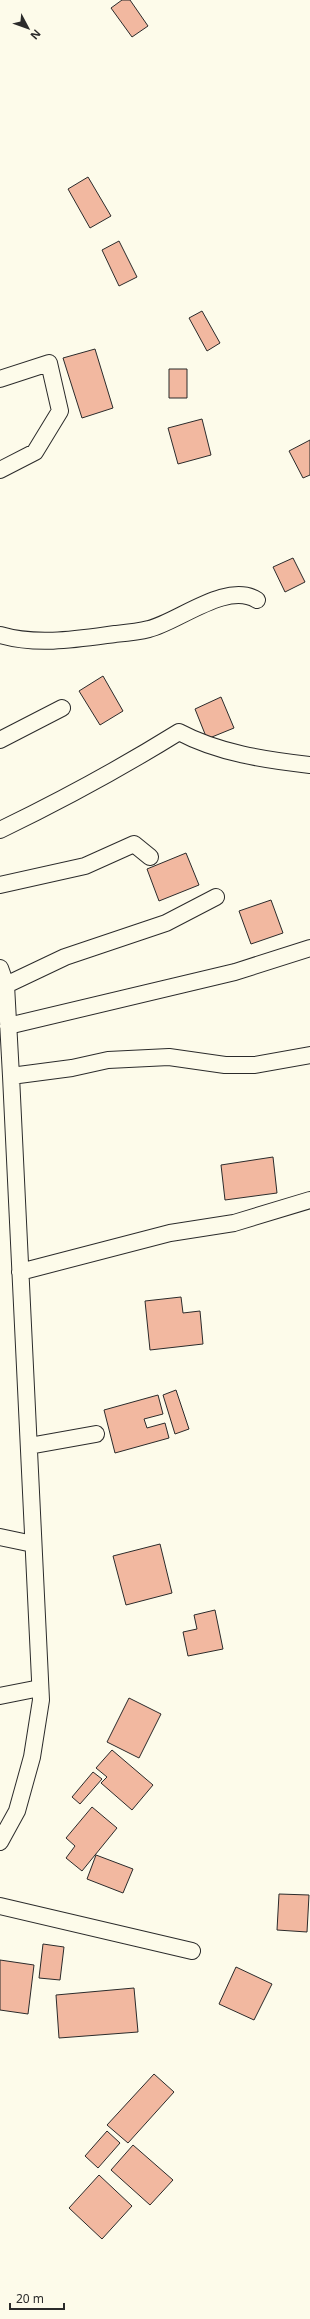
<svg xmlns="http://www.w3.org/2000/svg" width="310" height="2319" font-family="'Noto Sans',sans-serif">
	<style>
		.building { fill: #f2b8a0; stroke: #2b2b2b }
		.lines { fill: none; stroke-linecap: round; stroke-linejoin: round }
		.street-casing { stroke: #2b2b2b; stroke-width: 18 }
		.street { stroke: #fdfbea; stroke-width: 16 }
	</style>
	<rect width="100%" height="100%" fill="#fdfbea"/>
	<path class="building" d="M122,0h8l18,26 -16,11 -21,-29z
		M88,177l23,39 -21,12 -22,-39z
		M119,241l18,36 -18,9 -17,-36z
		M202,311l18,32 -13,8 -18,-33z
		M95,349l18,59 -31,10 -19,-60z
		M169,369h18v29h-18z
		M202,419l9,36 -33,9 -10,-36z
		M310,440v35l-7,3 -14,-27z
		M293,558l12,24 -20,10 -12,-25z
		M103,676l20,35 -23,14 -21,-34z
		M221,697l13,31 -27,11 -12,-30z
		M186,853l13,32 -40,16 -12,-32z
		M271,900l12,33 -32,11 -12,-33z
		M273,1157l4,36 -52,7 -4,-35z
		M181,1297l2,16 17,-2 3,33 -53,6 -5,-49z
		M176,1390l13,39 -14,5 -12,-39z
		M158,1395l5,19 -19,5 3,9 18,-5 4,15 -54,15 -11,-43z
		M160,1544l12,49 -46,12 -13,-49z
		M215,1610l8,39 -35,7 -5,-24 14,-3 -3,-14z
		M129,1698l32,16 -22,44 -32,-16z
		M112,1750l41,35 -21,25 -31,-27 6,-6 -11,-9z
		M93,1772l9,7 -22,25 -8,-7z
		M92,1807l25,21 -35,43 -16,-13 9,-12 -9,-8z
		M96,1855l37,14 -10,24 -36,-14z
		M279,1894l30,1 -2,37 -30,-2z
		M43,1944l21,3 -4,33 -21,-2z
		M0,1960l34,5 -6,49 -28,-4z
		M236,1967l36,17 -18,36 -35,-16z
		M134,1988l4,44 -79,6 -3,-43z
		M154,2074l20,18 -46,51 -21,-18z
		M107,2131l13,12 -22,25 -13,-12z
		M133,2145l40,35 -23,25 -39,-35z
		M99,2175l33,31 -30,33 -33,-31z"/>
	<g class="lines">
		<defs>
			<path id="street" d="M0,379l49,-16 11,48 -25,41 -35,18
				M0,635c37,11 78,4 115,-1 11,-1 23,-2 34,-5 29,-7 78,-48 108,-29
				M0,740l62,-32
				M0,830c62,-30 121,-62 179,-98 39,21 87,28 131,33
				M0,885l85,-19 49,-22 16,13
				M0,968l6,17 5,91 30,624 -9,57 -15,54 -17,31
				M6,985l59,-28 101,-34 50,-26
				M8,1026l227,-54 75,-24
				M11,1076l61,-8 36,-8 61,-3 56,8h30l55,-10
				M20,1272l150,-39 64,-10 76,-23
				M29,1446l67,-12
				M0,1537l33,7
				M0,1696l40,-8
				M0,1906l192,45"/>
		</defs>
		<use href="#street" class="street-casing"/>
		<use href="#street" class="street"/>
	</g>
	<g transform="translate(28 28) rotate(131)" stroke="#fdfbea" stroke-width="3" paint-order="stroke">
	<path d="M0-3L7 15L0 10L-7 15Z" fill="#2b2b2b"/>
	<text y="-6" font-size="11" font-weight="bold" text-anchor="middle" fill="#2b2b2b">N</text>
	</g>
	<path d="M10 2303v6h54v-6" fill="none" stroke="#2b2b2b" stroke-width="2"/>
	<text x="16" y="2303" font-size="12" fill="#2b2b2b" stroke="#fdfbea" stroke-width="3" paint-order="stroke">20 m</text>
</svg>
